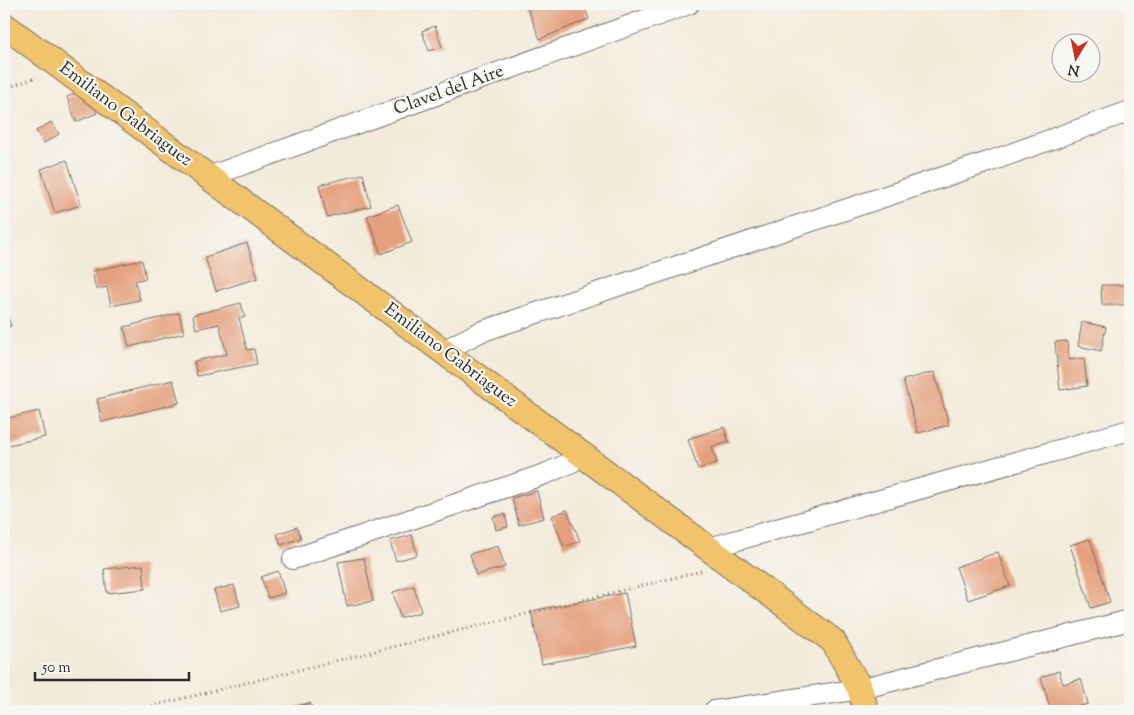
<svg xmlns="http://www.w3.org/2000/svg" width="1134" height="715" font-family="'Sorts Mill Goudy',serif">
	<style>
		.building { fill: #e49f7b }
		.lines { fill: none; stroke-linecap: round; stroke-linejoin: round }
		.minor-casing { stroke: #716e68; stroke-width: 22 }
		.major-casing { stroke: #716e68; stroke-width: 27 }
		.path { stroke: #716e68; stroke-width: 3; stroke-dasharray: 1 4; stroke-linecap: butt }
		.minor { stroke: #fff; stroke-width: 20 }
		.major { stroke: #f1c36a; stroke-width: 25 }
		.labels { text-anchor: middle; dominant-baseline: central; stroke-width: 4.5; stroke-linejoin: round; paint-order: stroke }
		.street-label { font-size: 18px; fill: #2b2b2b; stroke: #f6f6f2 }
	</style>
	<rect width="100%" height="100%" fill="#f6f6f2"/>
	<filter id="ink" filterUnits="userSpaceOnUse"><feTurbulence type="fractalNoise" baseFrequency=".02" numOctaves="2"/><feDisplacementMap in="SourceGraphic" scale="10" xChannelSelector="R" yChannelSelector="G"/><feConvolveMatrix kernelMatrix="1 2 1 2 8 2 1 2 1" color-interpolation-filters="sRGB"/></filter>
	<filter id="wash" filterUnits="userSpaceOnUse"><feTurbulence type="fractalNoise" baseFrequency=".0096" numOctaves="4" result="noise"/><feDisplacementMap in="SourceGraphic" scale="20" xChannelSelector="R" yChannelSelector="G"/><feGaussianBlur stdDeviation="1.12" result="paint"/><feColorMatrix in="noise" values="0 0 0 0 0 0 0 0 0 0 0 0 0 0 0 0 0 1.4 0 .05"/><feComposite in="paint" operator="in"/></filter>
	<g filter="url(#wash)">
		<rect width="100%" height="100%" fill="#f4ead9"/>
		<g id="blocks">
			<path class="building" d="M529,4h54l6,15 -49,20 -14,-34z
				M435,26l7,21 -13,4 -7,-20z
				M87,89l10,24 -21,9 -9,-25z
				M51,122l8,12 -15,9 -8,-12z
				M67,160l14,45 -26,8 -14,-44z
				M363,174l8,32 -44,11 -8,-32z
				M398,205l14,37 -31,12 -14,-38z
				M247,243l11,35 -42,13 -11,-34z
				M142,260l4,18 -11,3 5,19 -29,6 -4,-19 -11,2 -4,-18z
				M1127,272h3v22l-4,-1v12h-24l-1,-20h25z
				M241,303l4,14 -6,1 8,32 7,-1 3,15 -60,12 -3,-15 33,-7 -8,-30 -23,5 -3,-14z
				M4,306l7,20 -7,2z
				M179,313l5,20 -55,14 -5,-20z
				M1082,322l24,5 -5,24 -23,-5z
				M1067,341l2,19 15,-2 3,28 -27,4 -5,-48z
				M934,372l15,53 -31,8 -15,-53z
				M173,380l6,23 -77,19 -5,-23z
				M39,411l6,26 -41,9v-27z
				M724,427l5,15 -17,5 5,16 -19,6 -10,-30z
				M537,491l7,27 -25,7 -7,-27z
				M567,510l13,31 -16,6 -12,-31z
				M505,514l3,13 -12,3 -3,-13z
				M297,527l4,11 -20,7 -4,-11z
				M412,535l5,20 -21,6 -6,-20z
				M1090,539l20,63 -19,6 -21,-63z
				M498,546l7,21 -29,8 -6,-21z
				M998,552l12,34 -42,14 -12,-33z
				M364,558l9,43 -26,5 -9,-44z
				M143,565l2,24 -38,4 -3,-24z
				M278,571l7,22 -17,5 -7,-21z
				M234,585l6,21 -20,5 -6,-21z
				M414,586l7,26 -21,6 -7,-26z
				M625,593l11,53 -94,18 -11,-53z
				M1059,671l4,13 18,-5 7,25 -26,7h-11l-10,-34z
				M310,703l3,8h-35z
				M243,707l1,4h-22v-1z"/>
		</g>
	</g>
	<g filter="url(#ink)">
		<use href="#blocks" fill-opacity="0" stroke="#716e68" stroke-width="1"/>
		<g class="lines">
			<defs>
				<path id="minor" d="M208,177l481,-173
					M443,351l37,-19 511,-171 139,-50
					M709,548l421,-118
					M293,559l252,-85 27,-12 9,-8
					M714,711l146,-22 270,-69"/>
				<path id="major" d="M4,25l829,616 27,48 6,22"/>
			</defs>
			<use href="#minor" class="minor-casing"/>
			<use href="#major" class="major-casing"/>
			<path class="path" d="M4,89l33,-12
				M132,711l569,-140"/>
			<use href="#minor" class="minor"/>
			<use href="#major" class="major"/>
		</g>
	</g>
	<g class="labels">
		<g class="street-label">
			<text transform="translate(449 91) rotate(-20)">Clavel del Aire</text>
			<text transform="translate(125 115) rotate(37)">Emiliano Gabriaguez</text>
			<text transform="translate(450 356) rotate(37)">Emiliano Gabriaguez</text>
		</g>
	</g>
	<rect width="1134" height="715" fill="none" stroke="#f6f6f2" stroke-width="20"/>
	<g transform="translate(1076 58) rotate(190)"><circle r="24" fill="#f6f6f2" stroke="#a5a5a2"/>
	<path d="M0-4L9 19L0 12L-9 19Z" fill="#c8321e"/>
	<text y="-8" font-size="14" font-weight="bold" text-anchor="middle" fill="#2b2b2b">N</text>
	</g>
	<path d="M35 672v8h154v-8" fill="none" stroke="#2b2b2b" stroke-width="2.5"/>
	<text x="42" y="672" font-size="15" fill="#2b2b2b" stroke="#f6f6f2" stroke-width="4" paint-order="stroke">50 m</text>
</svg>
